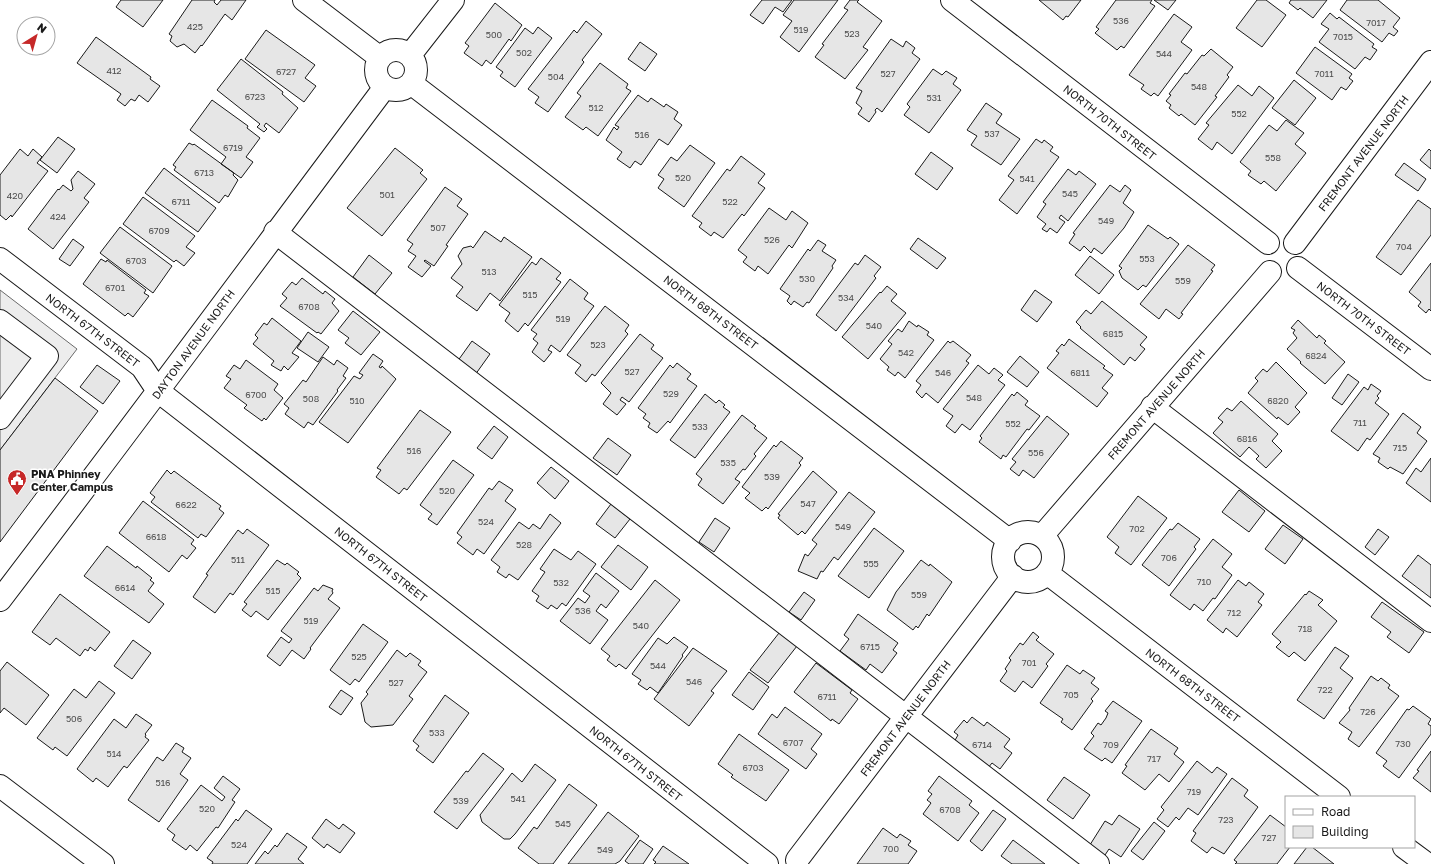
<svg xmlns="http://www.w3.org/2000/svg" width="1431" height="864" font-family="'Golos Text',sans-serif">
	<style>
		.parking { fill: #ededed; stroke: #6a6a6a }
		.building { fill: #e6e6e6; stroke: #1a1a1a }
		.lines { fill: none; stroke-linecap: round; stroke-linejoin: round }
		.minor-casing { stroke: #1a1a1a; stroke-width: 24 }
		.minor { stroke: #fff; stroke-width: 22 }
		.labels { text-anchor: middle; dominant-baseline: central; stroke-width: 3; stroke-linejoin: round; paint-order: stroke }
		.number-label { font-size: 9px; fill: #4d4d4d }
		.street-label { font-size: 11px; fill: #1a1a1a; stroke: #fff }
		.poi-label { font-size: 11px; font-weight: bold; fill: #1a1a1a; stroke: #fff; text-anchor: start }
	</style>
	<rect width="100%" height="100%" fill="#fff"/>
	<path class="parking" d="M0,290l77,59 -77,101z"/>
	<path class="building" d="M121,0h42l-20,27 -27,-20z
		M192,0h23l-1,2 3,3 4,-5h25l-14,20 -7,-6 -23,32 -1,-1 -6,8 -11,-9 -7,3 -7,-6 2,-5 -3,-2z
		M762,0h30l-9,12 -8,-5 -12,17 -13,-9z
		M794,0h44l-39,52 -19,-15 12,-16 -9,-6z
		M850,0h9l-2,2 25,19 -19,26 5,3 -23,29 -30,-22 9,-12 -2,-1 26,-34 -4,-2z
		M1039,0h42l-13,17 -2,-1 -3,4z
		M1116,0h36l-2,3 5,3 -31,42 -3,-2 -4,4 -22,-17 4,-4 -3,-2z
		M1154,0h22l-8,10z
		M1257,0h9l20,15 -24,32 -26,-19z
		M1291,0h36l-14,18 -13,-10 -2,2 -9,-7z
		M1347,0h31l22,18 -7,9 5,4 -4,5 -5,-3 -7,9 -42,-32z
		M495,3l27,22 -11,16 -2,-2 -18,25 -5,-4 -4,6 -18,-13 5,-7 -4,-3z
		M1330,13l7,6 2,-2 35,27 -2,3 5,3 -7,10 -5,-3 -10,12 -36,-27 10,-13 -8,-5z
		M1174,14l18,13 -11,15 11,8 -34,46 -4,-3 -3,3 -10,-7 3,-4 -15,-10z
		M586,21l16,13 -20,26 2,2 -36,50 -13,-9 4,-6 -11,-8 46,-59 3,3z
		M538,27l14,11 -37,49 -15,-11 3,-4 -7,-5 29,-39 8,6z
		M266,30l49,35 -10,13 11,8 -12,16 -59,-43z
		M96,37l55,40 -1,2 10,7 -12,16 -9,-7 -4,6 -4,-2 -6,7 -8,-6 4,-6 -44,-31z
		M891,39l12,8 3,-6 9,7 -3,5 8,6 -38,53 -5,-4 -2,2 1,2 -7,10 -11,-8 4,-6 -6,-5 6,-12 -6,-3z
		M640,42l17,12 -12,17 -17,-12z
		M1315,47l37,27 -3,4 4,3 -7,9 -5,-3 -9,13 -36,-27z
		M1211,49l22,18 -6,8 2,2 -14,19 2,1 -22,28 -14,-11 -2,2 -10,-8 2,-3 -5,-4 5,-6 -2,-1 16,-21 2,1 15,-19 2,1z
		M241,59l42,33 -1,2 16,14 -19,25 -13,-10 -2,3 3,3 -3,3 -7,-5 3,-3 -43,-34z
		M600,63l28,21 -2,4 5,3 -33,45 -12,-9 -3,3 -18,-13 16,-21 -4,-3z
		M933,69l9,6 4,-4 11,7 -4,6 8,6 -32,43 -25,-18 6,-8 -3,-3z
		M1294,80l22,18 -21,27 -23,-17z
		M1238,85l14,11 7,-10 15,12 -42,56 -15,-12 -5,8 -14,-11 11,-14 -3,-2z
		M638,95l10,7 3,-4 13,9 2,-3 12,8 -4,7 8,6 -14,20 -9,-6 -18,26 -6,-4 -5,7 -13,-9 5,-7 -16,-12 8,-13 3,3 2,-3 -4,-2z
		M212,100l36,26 -1,2 13,10 -14,19 7,5 -12,16 -20,-14 5,-7 -36,-27z
		M986,103l16,11 -6,9 24,16 -19,26 -30,-20 6,-9 -10,-6z
		M1286,120l18,13 -9,11 11,9 -30,38 -12,-10 -3,3 -13,-9 3,-4 -11,-9 29,-37 8,6z
		M58,137l17,12 -18,24 -17,-13z
		M1036,139l6,4 2,-3 9,7 -3,4 9,6 -42,57 -18,-14 15,-20 -6,-4z
		M189,143l4,2 1,-1 40,29 -1,2 5,5 -10,17 -3,-2 -6,8 -45,-33 2,-3 -3,-2z
		M690,145l25,18 -31,44 -26,-19 6,-9 -6,-4 13,-18 6,4z
		M395,148l28,22 -3,3 7,6 -45,57 -35,-28z
		M20,149l8,7 5,-7 9,8 -5,6 11,8 -36,46 -1,-2 -5,5 -6,-5v-40z
		M1429,149l2,2v18l-11,-9z
		M931,152l22,16 -16,22 -22,-16z
		M741,156l24,18 -7,9 7,5 -21,28 -2,-2 -19,24 -9,-6 -3,4 -12,-9 3,-4 -10,-7 35,-47 3,2z
		M1404,163l22,16 -8,12 -23,-16z
		M164,168l52,40 -18,24 -53,-39z
		M1068,169l8,6 3,-4 17,13 -28,37 -7,-6 -2,3 6,4 -8,11 -7,-5 -3,4 -5,-3 4,-5 -9,-7 9,-13 -3,-2z
		M78,171l17,13 -11,14 5,4 -36,47 -25,-20 30,-40 1,1 4,-5 8,6 2,-2 -2,-9z
		M1110,185l10,7 5,-7 6,5 -8,13 11,9 -10,16 -22,26 -8,-6 -3,5 -7,-7 -4,5 -11,-8 6,-9 -2,-1z
		M445,187l17,12 -5,7 11,8 -22,31 2,1 -14,20 -9,-6 -1,1 7,5 -9,11 -14,-10 8,-11 -8,-5 5,-7 -6,-4z
		M143,197l52,39 -9,11 9,6 -11,13 -8,-6 -2,2 -51,-38z
		M1418,200l13,9v26l-30,40 -25,-18z
		M769,208l17,12 6,-9 16,12 -16,25 -3,-3 -21,29 -10,-8 -3,5 -12,-9 4,-5 -9,-7z
		M1148,225l20,14 2,-2 9,7 -33,43 -3,-2 -5,5 -16,-12 -3,-7 3,-3 -3,-2z
		M120,227l52,39 -19,27 -53,-40z
		M485,231l16,11 3,-5 28,20 -32,44 -10,-8 -13,18 -21,-15 7,-9 -12,-9 11,-14 -4,-8 5,-8 8,-2 2,2z
		M918,238l28,20 -9,11 -27,-20z
		M73,239l11,8 -14,19 -11,-7z
		M818,240l8,5 -4,6 14,9 -4,6 1,2 -24,35 -2,-1 -4,5 -9,-6 -3,4 -4,-4 3,-5 -10,-7 28,-40 2,2z
		M1188,245l27,20 -4,5 2,1 -32,42 2,1 -4,5 -13,-10 -7,10 -19,-15z
		M369,255l23,18 -17,21 -22,-17z
		M865,255l16,12 -7,9 2,2 -40,53 -20,-16 39,-52 3,2z
		M1090,256l24,19 -15,19 -24,-19z
		M541,258l20,15 -5,6 5,3 -33,44 -3,-3 -7,9 -13,-11 5,-8 -11,-8 33,-43 4,3z
		M101,259l5,3 1,-2 39,30 -2,3 5,3 -16,21 -5,-4 -3,3 -42,-32z
		M1431,263v48l-2,-2 -3,4 -8,-7 3,-4 -12,-10z
		M302,278l21,16 2,-3 10,8 -3,4 7,8 -18,23 -3,-2 -1,1 -37,-27 7,-8 -5,-4 10,-12 4,3z
		M570,279l18,14 -4,6 10,7 -34,46 -9,-7 -3,5 4,2 -8,10 -12,-10 6,-9 -5,-4 4,-5 -6,-4z
		M887,286l10,8 -6,7 15,12 -38,46 -26,-22 38,-45 1,1z
		M1035,290l17,12 -15,20 -16,-12z
		M1102,301l45,36 -7,8 5,4 -10,12 -5,-4 -6,8 -44,-37 1,-1 -5,-5 10,-12 5,4z
		M605,306l24,19 -4,6 3,3 -33,42 -3,-2 -6,8 -11,-9 6,-8 -14,-10z
		M353,311l27,21 -19,23 -16,-12 4,-5 -11,-8z
		M272,318l29,23 -9,12 7,4 -11,13 -4,-4 -3,5 -10,-6 3,-4 -21,-17 5,-6 -3,-3 9,-12 3,2z
		M1298,320l19,18 2,-3 7,6 -2,2 21,19 -20,22 -25,-21 1,-1 -14,-13 10,-11 -4,-5 2,-3 -4,-2z
		M909,321l8,6 1,-2 11,7 -2,3 7,5 -29,38 -7,-6 -3,4 -8,-6 2,-3 -9,-8 12,-15 -4,-3 10,-12 4,3z
		M308,332l21,15 -11,15 -21,-14z
		M640,334l14,11 -3,4 12,9 -34,44 -7,-5 -2,3 6,4 -9,11 -14,-11 8,-11 -10,-10z
		M1069,339l36,27 -2,2 10,7 -11,13 6,5 -11,14 -50,-39 12,-15 -3,-2 6,-7 2,2z
		M472,341l18,13 -15,21 -18,-13z
		M948,341l2,2 3,-2 18,14 -5,6 3,2 -31,40 -12,-10 -4,5 -6,-6 5,-7 -5,-4z
		M373,354l10,7 -4,6 2,1 1,-2 14,13 -48,64 -29,-21 35,-46 6,3 3,-4 -4,-2z
		M1020,356l19,16 -12,15 -20,-15z
		M323,357l11,8 3,-5 11,8 -5,8 3,2 -9,12 1,1 -25,34 -5,-3 -4,6 -19,-14 4,-6 -5,-4 19,-24 3,2z
		M246,360l32,24 -4,6 9,8 -17,22 -2,-2 -2,3 -18,-13 3,-3 -23,-17 7,-9 -5,-3 8,-11 6,4z
		M1276,362l31,31 -12,14 5,5 -12,13 -10,-8 -1,2 -29,-26 10,-12 -3,-3 8,-9 4,3z
		M677,363l14,11 -4,5 10,7 -27,37 -2,-2 -11,12 -9,-6 2,-4 -7,-5 3,-4 -8,-6 32,-43 3,3z
		M97,365l23,16 -17,23 -23,-17z
		M978,365l11,9 5,-6 9,7 -5,5 7,5 -35,45 -8,-6 -7,9 -9,-7 7,-10 -10,-7z
		M1348,374l11,8 -17,23 -10,-7z
		M55,378l43,33 -98,131v-92z
		M1371,384l10,7 -4,5 2,2 -4,5 14,11 -19,26 -3,-2 -9,13 -27,-20 33,-44 4,3z
		M1017,392l11,9 -3,4 15,11 -11,14 -2,-1 -21,28 -3,-2 -2,4 -22,-17 3,-4 -2,-2 32,-42 2,2z
		M705,394l11,9 3,-3 6,5 -2,2 7,5 -35,46 -25,-18z
		M1241,401l37,33 -6,7 10,10 -16,17 -10,-9 3,-3 -10,-9 -9,10 -27,-24 10,-11 -5,-4 9,-10 5,3z
		M420,410l31,22 -44,58 -3,-2 -5,6 -23,-17 5,-7 -4,-2z
		M1403,413l18,14 -4,6 10,8 -24,33 -13,-7 -2,2 -10,-7 2,-4 -7,-4z
		M742,415l14,11 -2,2 13,10 -13,16 2,2 -11,14 -2,-1 -8,10 5,3 -17,22 -25,-19 4,-6 -6,-5z
		M1047,416l22,18 -35,44 -11,-8 -4,6 -9,-7 6,-7 -4,-3z
		M494,426l14,11 -16,22 -15,-11z
		M608,438l23,17 -14,20 -24,-17z
		M781,441l22,17 -4,5 2,2 -33,44 -2,-2 -4,4 -17,-13 5,-5 -8,-6 32,-42 2,2z
		M1431,458v44l-25,-19 10,-15 5,4z
		M453,460l21,15 -37,50 -9,-6 4,-5 -12,-9z
		M551,467l18,14 -14,18 -18,-16z
		M167,470l4,4 3,-3 47,35 -2,3 5,4 -18,24 -5,-3 -3,4 -47,-36 4,-5 -5,-4z
		M813,471l24,21 -32,42 -3,-3 -4,4 -20,-17 2,-3 -2,-1z
		M499,481l14,9 -8,11 11,8 -32,45 -7,-5 -4,6 -16,-12 5,-6 -5,-4 32,-45 3,2z
		M1239,490l26,21 -16,21 -27,-20z
		M849,492l26,20 -37,48 -4,-3 -11,15 -2,-1 -4,8 -19,-8 7,-17 3,2 9,-12 -5,-4z
		M1138,496l29,22 -36,47 -16,-12 4,-6 -12,-10z
		M143,501l51,39 -3,4 5,4 -9,11 -5,-4 -13,17 -50,-39z
		M611,504l19,15 -15,19 -19,-14z
		M550,514l11,9 -43,57 -9,-6 -3,4 -9,-6 3,-5 -9,-7 28,-38 10,7 4,-5 7,5z
		M715,518l15,10 -16,24 -15,-10z
		M1178,523l22,16 -6,8 2,2 -27,37 -27,-21 28,-36 2,1z
		M1283,525l20,14 -18,25 -20,-15z
		M874,528l30,23 -35,47 -31,-22z
		M247,529l22,16 -36,50 -3,-2 -15,20 -22,-16 15,-22 -2,-1 32,-44 5,4z
		M1378,529l11,8 -14,18 -10,-8z
		M1213,539l19,15 -10,13 10,8 -17,24 -2,-1 -10,13 -9,-7 -4,6 -20,-15z
		M618,545l30,22 -17,23 -30,-23z
		M107,546l29,22 1,-2 15,12 -2,2 4,3 -6,8 16,13 -15,19 -65,-47z
		M554,549l17,11 7,-9 18,13 -30,42 -4,-3 -5,6 -6,-4 -3,4 -12,-8 3,-5 -7,-5 13,-19 -5,-3z
		M1418,555l13,10v33l-29,-22z
		M277,560l8,5 2,-2 12,9 -2,2 4,4 -33,42 -12,-9 -5,6 -9,-7 5,-6 -3,-2z
		M921,560l8,6 1,-2 22,18 -23,34 -2,-2 -9,14 -2,-2 -3,4 -26,-20 9,-18z
		M596,573l23,18 -13,17 -5,-4 -5,7 12,9 -18,24 -30,-23 18,-23 7,5 5,-7 -7,-5z
		M655,580l25,20 -54,69 -7,-5 -3,3 -9,-7 3,-4 -9,-7z
		M1238,580l8,6 3,-4 15,12 -6,8 4,3 -25,32 -11,-9 -3,5 -16,-13z
		M323,585l10,4 -1,2 1,2 -5,6 12,9 -30,40 1,1 -7,10 -12,-9 -12,16 -13,-10 14,-19 8,6 3,-4 -11,-8 33,-43 4,3z
		M1309,591l14,9 -5,5 19,16 -32,40 -11,-9 -5,5 -13,-10 5,-5 -9,-8 33,-40 1,1z
		M804,592l11,8 -14,20 -12,-8z
		M60,594l50,38 -15,19 -5,-4 -2,4 -3,-2 -5,7 -24,-18 -6,7 -18,-13z
		M1382,602l42,30 -15,21 -22,-16 4,-5 -20,-15z
		M858,614l40,29 -5,7 4,3 -15,20 -12,-9 -4,6 -26,-19 9,-12 -5,-4z
		M363,624l25,18 -29,40 -4,-3 -5,6 -20,-15z
		M1033,632l6,5 -3,3 18,14 -8,10 2,2 -16,22 -9,-7 -8,11 -15,-11 7,-10 -2,-2 6,-9 -2,-2 11,-15 3,2z
		M779,633l18,13 -29,37 -18,-13z
		M674,637l14,10 -6,8 1,1 -25,37 -8,-6 -3,3 -9,-6 3,-4 -9,-6 26,-36 9,6z
		M133,640l18,13 -19,26 -18,-13z
		M1335,647l14,9 -9,12 13,10 -29,41 -27,-19z
		M693,648l34,23 -16,20 3,2 -25,33 -35,-27z
		M397,650l9,7 4,-4 11,8 -3,4 9,7 -18,24 4,3 -20,26 -22,2 -6,-5 -4,-19 7,-9 -2,-2z
		M7,662l42,33 -23,30 -22,-17 -4,5v-42z
		M816,663l36,27 -2,3 8,6 -19,25 -7,-5 -1,2 -37,-29z
		M1067,665l13,9 3,-4 12,8 -4,5 8,6 -8,10 2,2 -21,29 -11,-8 2,-3 -23,-16z
		M749,672l20,15 -16,23 -21,-15z
		M1371,676l7,5 3,-3 9,7 -2,3 11,8 -40,51 -11,-8 4,-7 -13,-9 11,-13 -1,-2z
		M99,681l16,12 -48,63 -12,-9 -2,3 -16,-12 37,-49 12,9z
		M341,690l12,8 -12,17 -12,-8z
		M445,695l24,18 -36,50 -17,-13 3,-4 -6,-5z
		M1113,701l29,20 -30,42 -7,-5 -3,3 -18,-12 10,-13 -3,-3 7,-10 3,2 5,-7 2,-5 -3,-2z
		M1413,706l18,13 -3,5 3,2v8l-32,44 -16,-12 4,-5 -11,-8 31,-44 2,1z
		M785,707l37,27 -11,15 6,5 -11,15 -48,-35 14,-20 5,4z
		M136,714l16,11 -7,9 1,1 -1,2 4,3 -22,28 -3,-2 -16,21 -12,-9 -3,4 -16,-13 37,-50 12,9z
		M972,717l12,9 3,-4 23,17 -6,8 8,6 -12,16 -8,-6 -4,5 -34,-26 4,-7 -4,-3 10,-12 3,3z
		M1151,729l27,19 -4,6 10,8 -15,20 -10,-8 -14,16 -23,-17 5,-7 -2,-1z
		M739,734l50,36 -23,31 -35,-24 2,-2 -15,-11z
		M176,743l8,5 -2,4 9,6 -11,16 8,6 -29,42 -31,-22 29,-43 6,4z
		M1431,751v41l-18,-14 6,-7 -2,-1z
		M483,753l21,16 -47,60 -23,-17 32,-41 2,1z
		M1197,761l15,12 5,-6 10,7 -29,41 -10,-7 -9,12 -3,-3 -8,10 -11,-8 7,-9 -3,-3z
		M535,764l21,16 -41,54 -5,5h-6l-22,-17 -2,-7 32,-42 10,9z
		M223,776l17,13 -8,11 3,2 -17,26 -2,-1 -19,24 -7,-6 -4,5 -14,-10 3,-5 -8,-6 34,-44 21,16 3,-4 -11,-9z
		M939,776l33,25 -3,4 10,8 -21,28 -35,-27 8,-11 -4,-3 5,-6 -4,-3z
		M1064,777l26,18 -17,24 -26,-19z
		M1232,778l16,12 -4,6 14,11 -34,47 -12,-7 -5,6 -16,-12 5,-8 -3,-2z
		M569,784l28,21 -44,59h-14l-21,-16 16,-21 3,2z
		M246,810l26,19 -25,35h-35l1,-2 -6,-4 29,-39 2,2z
		M993,810l13,9 -24,32 -12,-10z
		M608,812l31,24 -19,25 -5,3h-47z
		M1119,815l21,14 -19,28 -12,-8 -6,9 -15,-10 17,-27 7,4z
		M1270,815l16,12v20h4l-13,17h-42l2,-2 -3,-2z
		M326,819l13,10 4,-5 12,9 -15,20 -13,-9 -3,4 -12,-10z
		M1154,822l11,9 -22,29 -12,-9z
		M883,828l14,10 3,-4 11,7 -3,4 9,6 -9,13h-51z
		M287,833l20,14 -9,12 6,5h-49l10,-13 3,3 7,-9 2,2z
		M640,840l13,9 -10,15h-14l-4,-3z
		M1013,840l32,24h-33l-11,-8z
		M663,846l26,18h-35l2,-2 -3,-2z
		M1307,847h5l22,17h-40z"/>
	<g class="lines">
		<defs>
			<path id="minor" d="M304,0l75,57
				M952,0l316,243
				M376 70a20 20 0 1 1 40 0a20 20 0 1 1-40 0Z
				M410,55l43,-55
				M412,84l598,457
				M275,232l823,632
				M1295,243l136,-181
				M0,259l142,108 16,24 609,473
				M1298,268l133,101
				M0,321l47,35 -47,62
				M1152,407l279,214
				M1003 557a25 25 0 1 1 50 0a25 25 0 1 1-50 0Z
				M1042,536l228,-264
				M1047,573l292,224
				M0,600c130,-170 257,-342 385,-513
				M0,786l103,78
				M1404,847l23,17
				M797,860l216,-284"/>
		</defs>
		<use href="#minor" class="minor-casing"/>
		<use href="#minor" class="minor"/>
	</g>
	<defs>
		<symbol id="civic-pin" viewBox="-11 -11 22 30"><path d="M0 17L-7.5 6A9.5 9.5 0 1 1 7.5 6Z" fill="#c62828" stroke="#fff"/><path d="M-.6-6.5H3V-4.5H.6V-3L4-1V1h2V6H-6V1h2V-1L-.6-3ZM-1.2 2.5V6h2.4V2.5Z" fill="#fff"/></symbol>
	</defs>
	<g fill-rule="evenodd">
		<use href="#civic-pin" x="6" y="468" width="22" height="30"/>
	</g>
	<g class="labels">
		<g class="number-label">
			<text x="1121" y="20">536</text>
			<text x="1376" y="22">7017</text>
			<text x="195" y="26">425</text>
			<text x="801" y="29">519</text>
			<text x="852" y="33">523</text>
			<text x="494" y="34">500</text>
			<text x="1343" y="36">7015</text>
			<text x="524" y="52">502</text>
			<text x="1164" y="53">544</text>
			<text x="114" y="70">412</text>
			<text x="286" y="71">6727</text>
			<text x="888" y="73">527</text>
			<text x="1324" y="73">7011</text>
			<text x="556" y="76">504</text>
			<text x="1199" y="86">548</text>
			<text x="255" y="96">6723</text>
			<text x="934" y="97">531</text>
			<text x="596" y="107">512</text>
			<text x="1239" y="113">552</text>
			<text x="992" y="133">537</text>
			<text x="642" y="134">516</text>
			<text x="233" y="147">6719</text>
			<text x="1273" y="157">558</text>
			<text x="204" y="172">6713</text>
			<text x="683" y="177">520</text>
			<text x="1027" y="178">541</text>
			<text x="1070" y="193">545</text>
			<text x="387" y="194">501</text>
			<text x="15" y="195">420</text>
			<text x="181" y="201">6711</text>
			<text x="730" y="201">522</text>
			<text x="58" y="216">424</text>
			<text x="1106" y="220">549</text>
			<text x="438" y="227">507</text>
			<text x="159" y="230">6709</text>
			<text x="772" y="239">526</text>
			<text x="1404" y="246">704</text>
			<text x="1147" y="258">553</text>
			<text x="136" y="260">6703</text>
			<text x="489" y="271">513</text>
			<text x="807" y="278">530</text>
			<text x="1183" y="280">559</text>
			<text x="115" y="287">6701</text>
			<text x="530" y="294">515</text>
			<text x="846" y="297">534</text>
			<text x="309" y="306">6708</text>
			<text x="563" y="318">519</text>
			<text x="874" y="325">540</text>
			<text x="1113" y="333">6815</text>
			<text x="598" y="344">523</text>
			<text x="906" y="352">542</text>
			<text x="1316" y="355">6824</text>
			<text x="632" y="371">527</text>
			<text x="943" y="372">546</text>
			<text x="1080" y="372">6811</text>
			<text x="671" y="393">529</text>
			<text x="256" y="394">6700</text>
			<text x="974" y="397">548</text>
			<text x="311" y="398">508</text>
			<text x="357" y="400">510</text>
			<text x="1278" y="400">6820</text>
			<text x="1360" y="422">711</text>
			<text x="1013" y="423">552</text>
			<text x="700" y="426">533</text>
			<text x="1247" y="438">6816</text>
			<text x="1400" y="447">715</text>
			<text x="414" y="450">516</text>
			<text x="1036" y="452">556</text>
			<text x="728" y="462">535</text>
			<text x="772" y="476">539</text>
			<text x="447" y="490">520</text>
			<text x="808" y="503">547</text>
			<text x="186" y="504">6622</text>
			<text x="486" y="521">524</text>
			<text x="843" y="526">549</text>
			<text x="1137" y="528">702</text>
			<text x="156" y="536">6618</text>
			<text x="524" y="544">528</text>
			<text x="1169" y="557">706</text>
			<text x="238" y="559">511</text>
			<text x="871" y="563">555</text>
			<text x="1204" y="581">710</text>
			<text x="561" y="582">532</text>
			<text x="125" y="587">6614</text>
			<text x="273" y="590">515</text>
			<text x="919" y="594">559</text>
			<text x="583" y="610">536</text>
			<text x="1234" y="612">712</text>
			<text x="311" y="620">519</text>
			<text x="641" y="625">540</text>
			<text x="1305" y="628">718</text>
			<text x="870" y="646">6715</text>
			<text x="359" y="656">525</text>
			<text x="1029" y="662">701</text>
			<text x="658" y="665">544</text>
			<text x="694" y="681">546</text>
			<text x="396" y="682">527</text>
			<text x="1325" y="689">722</text>
			<text x="1071" y="694">705</text>
			<text x="827" y="696">6711</text>
			<text x="1368" y="711">726</text>
			<text x="74" y="718">506</text>
			<text x="437" y="732">533</text>
			<text x="793" y="742">6707</text>
			<text x="1403" y="743">730</text>
			<text x="982" y="744">6714</text>
			<text x="1111" y="744">709</text>
			<text x="114" y="753">514</text>
			<text x="1154" y="758">717</text>
			<text x="753" y="767">6703</text>
			<text x="163" y="782">516</text>
			<text x="1194" y="791">719</text>
			<text x="518" y="798">541</text>
			<text x="461" y="800">539</text>
			<text x="207" y="808">520</text>
			<text x="950" y="809">6708</text>
			<text x="1226" y="819">723</text>
			<text x="563" y="823">545</text>
			<text x="1269" y="837">727</text>
			<text x="239" y="844">524</text>
			<text x="891" y="848">700</text>
			<text x="605" y="849">549</text>
		</g>
		<g class="street-label">
			<text transform="translate(1110 122) rotate(38)">NORTH 70TH STREET</text>
			<text transform="translate(1363 153) rotate(-53)">FREMONT AVENUE NORTH</text>
			<text transform="translate(711 312) rotate(37)">NORTH 68TH STREET</text>
			<text transform="translate(1364 318) rotate(37)">NORTH 70TH STREET</text>
			<text transform="translate(93 330) rotate(37)">NORTH 67TH STREET</text>
			<text transform="translate(193 344) rotate(-54)">DAYTON AVENUE NORTH</text>
			<text transform="translate(1156 404) rotate(-49)">FREMONT AVENUE NORTH</text>
			<text transform="translate(381 564) rotate(38)">NORTH 67TH STREET</text>
			<text transform="translate(1193 685) rotate(37)">NORTH 68TH STREET</text>
			<text transform="translate(905 718) rotate(-53)">FREMONT AVENUE NORTH</text>
			<text transform="translate(636 763) rotate(38)">NORTH 67TH STREET</text>
		</g>
		<g class="poi-label">
			<text x="31" y="473">PNA Phinney<tspan x="31" dy="13">Center Campus</tspan></text>
		</g>
	</g>
	<rect x="1285" y="796" width="130" height="52" fill="#ffffff" stroke="#a3a3a3"/>
	<rect x="1293" y="809" width="20" height="6" fill="#ffffff" stroke="#a3a3a3"/>
	<text x="1321" y="816" font-size="12" fill="#1a1a1a">Road</text>
	<rect x="1293" y="826" width="20" height="12" fill="#e6e6e6" stroke="#a3a3a3"/>
	<text x="1321" y="836" font-size="12" fill="#1a1a1a">Building</text>
	<g transform="translate(36 36) rotate(37)"><circle r="19" fill="#ffffff" stroke="#a3a3a3"/>
	<path d="M0-3L7 15L0 10L-7 15Z" fill="#c62828"/>
	<text y="-6" font-size="11" font-weight="bold" text-anchor="middle" fill="#1a1a1a">N</text>
	</g>
</svg>
